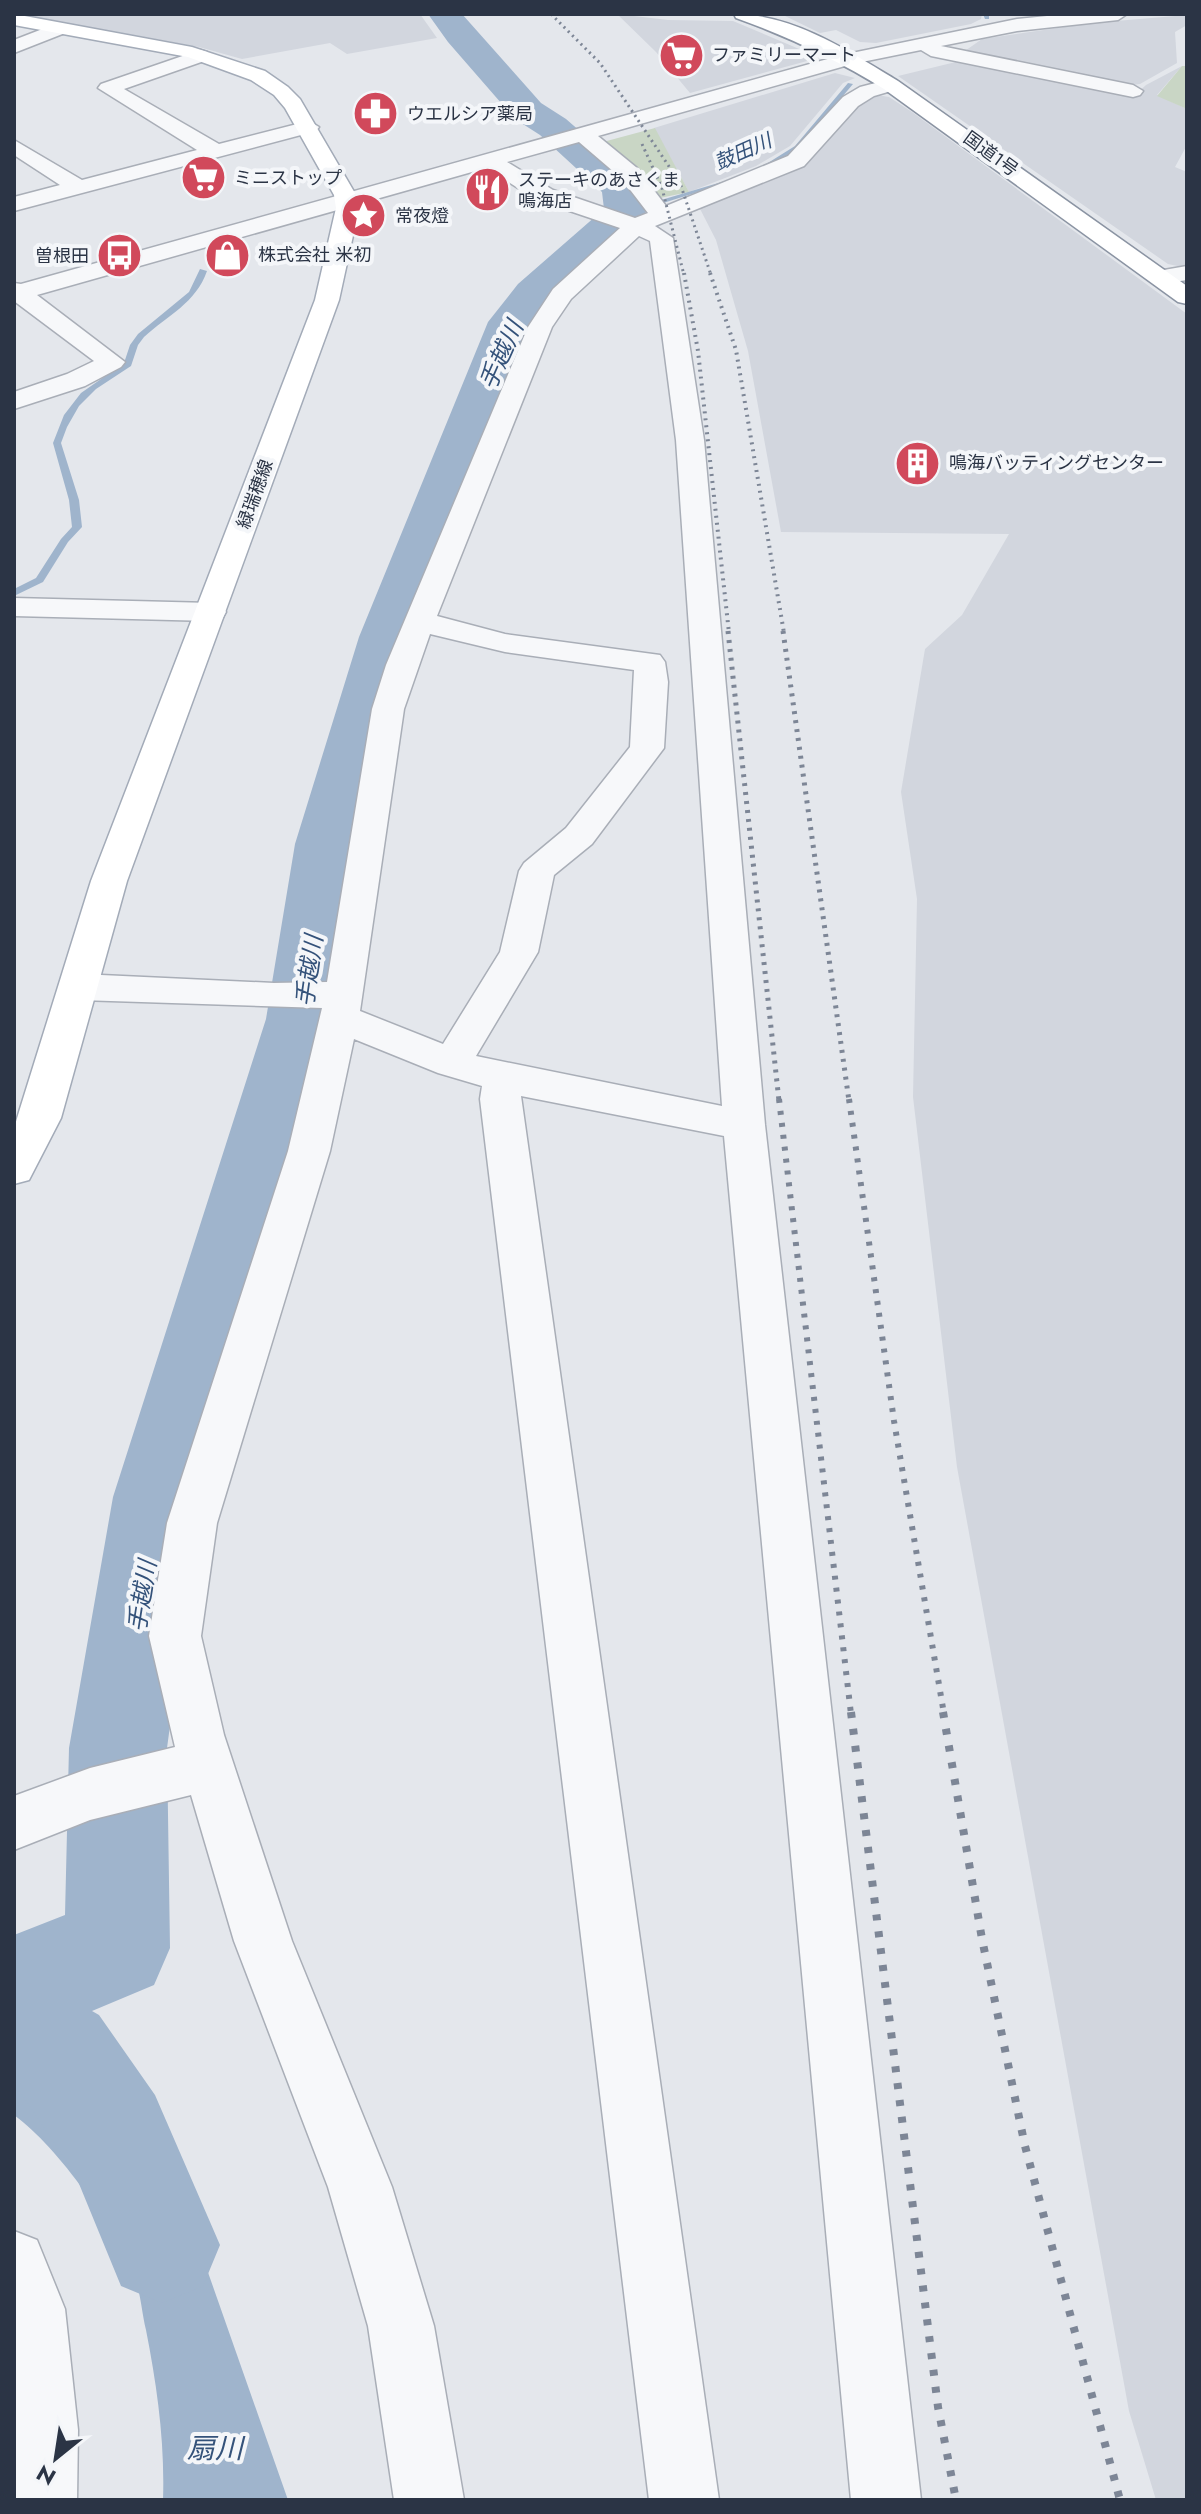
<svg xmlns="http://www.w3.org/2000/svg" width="1201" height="2514" font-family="Jost,'Noto Sans JP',sans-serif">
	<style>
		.built { fill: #d2d6de }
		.green { fill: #c9d6c5 }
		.water { fill: #9fb4cc }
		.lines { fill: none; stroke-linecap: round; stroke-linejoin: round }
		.stream { fill: #9fb4cc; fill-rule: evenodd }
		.river { fill: #9fb4cc; fill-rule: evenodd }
		.minor-casing { stroke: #a9aeb7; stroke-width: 3 }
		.major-casing { stroke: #a3abb8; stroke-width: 3 }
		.highway-casing { stroke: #8b94a3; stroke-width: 3 }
		.minor { fill: #f7f8fa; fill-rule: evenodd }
		.major { fill: #fff; fill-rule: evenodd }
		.highway { fill: #fff; fill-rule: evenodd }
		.rail-far4 { stroke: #7d8696; stroke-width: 3; stroke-dasharray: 2 4; stroke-linecap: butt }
		.rail-far3 { stroke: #7d8696; stroke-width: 4; stroke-dasharray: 2 5; stroke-linecap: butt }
		.rail-far2 { stroke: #7d8696; stroke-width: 5; stroke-dasharray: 3 6; stroke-linecap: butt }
		.rail-far1 { stroke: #7d8696; stroke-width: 6; stroke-dasharray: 4 8; stroke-linecap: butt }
		.rail { stroke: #7d8696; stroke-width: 8; stroke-dasharray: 6 11; stroke-linecap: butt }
		.labels { text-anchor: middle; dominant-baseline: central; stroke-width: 8; stroke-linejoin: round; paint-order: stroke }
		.far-poi-label { font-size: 18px; fill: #2b3445; stroke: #f4f6f9; text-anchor: start }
		.far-street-label { font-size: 18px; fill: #2b3445; stroke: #f4f6f9 }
		.far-water-label { font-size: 20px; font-style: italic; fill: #34527a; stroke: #f4f6f9 }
		.water-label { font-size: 24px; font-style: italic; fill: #34527a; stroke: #f4f6f9 }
		.near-water-label { font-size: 28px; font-style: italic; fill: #34527a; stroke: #f4f6f9 }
	</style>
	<rect width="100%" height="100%" fill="#e4e7ec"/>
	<path class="built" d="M19,14h401l17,24 -90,16 -17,-11 -88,16 -43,-12z
		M617,14l51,6 65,1 78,33 -4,7 -117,32 -34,-41z
		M781,14h201l-1,5 -10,5 -95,19 -16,-1 -24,-12 -16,3z
		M1187,15v10l-12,7 2,31 -37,21 -17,2 -161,-33 20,-14 110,-16z
		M964,60l171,35 11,-10 36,-19 -25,29 30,14v36l-12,22 12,5v96l-19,-4 -270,-188z
		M835,73l20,5 -12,5 -53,63 -34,20 -67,26 -35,-64z
		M871,94l18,3 23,15 275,202v2186h-31l-27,-89 -172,-944 -44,-370 4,-198 -16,-107 24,-143 37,-34 47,-81 -228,-2 -33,-181 -32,-111 -18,-35 69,-26 85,-73z"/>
	<path class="green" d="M1182,66h5v43l-30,-13z
		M655,128l34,64 -34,7 -52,-57z"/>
	<path class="water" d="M14,1997l190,264 84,239h-125c2,-58 -6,-114 -17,-170 -4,-16 -5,-34 -10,-48 -20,-53 -77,-134 -122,-167z"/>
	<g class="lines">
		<path class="stream" d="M983,14h6v5h-4z
			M848,83l5,1 -54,64 -32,20h-4v-2l32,-20z
			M725,181l5,1 -102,32 -7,-2z
			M200,269l7,2c-11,32 -40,45 -63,66l-6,8 -7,21 -35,23 -17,17 -12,21 -6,16 18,57 3,27 -14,15 -25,40 -29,14v-7l22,-11 25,-39 11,-12 -3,-27 -16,-57 11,-28 17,-22 43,-30 6,-18 8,-11 51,-42z"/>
		<path class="river" d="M428,14h34l79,89 25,16 70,61 6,9 4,23 -96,90 -17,22 -118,313 -56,207 -21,175 -137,478 -34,251 3,200 -16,37 -62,26 7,4 56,80 65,150 -17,41 -41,17 -41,-17 -46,-112 -54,-81 -7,-5v-153l51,-20 4,-167 44,-251 153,-478 29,-175 64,-207 129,-315 30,-38 86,-75 -2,-17 -62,-57 -25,-16 -67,-77z"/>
		<defs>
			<path id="minor" d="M1067,14h60l-9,6 -101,11 -76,15 192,39 10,6 -3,4 -7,2 -202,-41 -10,-6 -69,14 -254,72 39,32 29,38 122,-50 55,-59 17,-10 31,-8 10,6 -3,4 -24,7 -16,10 -54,60 -149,60 18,12 31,202 61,685 156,1375h-70l-127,-1364 -203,-40 198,1404h-70l-169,-1401 2,-13 -44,-13 -84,-34 -24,112 -113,372 -16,113 23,99 68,206 100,246 42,139 30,174h-70l-26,-174 -40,-139 -94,-246 -43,-146 -101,25 -76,30v-54l76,-28 85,-21 -26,-111 18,-113 121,-372 34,-143 -242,-8 -14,-4 -5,-9 5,-9 14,-4 194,9 53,-1 45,-273 14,-44 142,-338 25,-38 67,-61 -83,-28 -51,-32 -449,127 88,67 -4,5 -36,19 -71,23v-17l53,-18 27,-13 -80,-60v-18l7,1 821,-229 175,-36zM579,142l42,36 27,35 -13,5 -82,-28 -46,-28zM639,236l11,5 26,199 46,666 -246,-50 62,-104 16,-77 38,-31 72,-96 4,-66 -3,-20 -5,-7 -155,-21 -68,-18 115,-289 19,-28zM430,634l75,18 129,18 -4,77 -64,81 -42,35 -5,8 -19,81 -57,92 -83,-33 44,-302z
				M58,23l7,2 2,4 -2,4 -51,20v-13z
				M200,50l7,2 3,4 -3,4 -83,29 95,55 90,-23 10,6 -3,4 -302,80v-14l46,-12 -46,-30v-15l68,40 115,-30 -99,-62 3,-4z
				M1187,266v14l-27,4 -8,-2 -4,-5 4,-5z
				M14,598l197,5 11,2 4,7 -4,7 -11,2 -197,-5z
				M14,2231l23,9 28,69 13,121 -1,70h-63z"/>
			<path id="major" d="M14,14l178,33 73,24 23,16 12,12 56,96 3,13 -20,92 -212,581 -66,237 -32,62 -15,4v-56l77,-247 224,-581 21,-92 -2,-13 -49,-87 -11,-13 -23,-15 -63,-23 -174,-32z"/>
			<path id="highway" d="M734,14c59,0 115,37 164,67l289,205v18l-9,-2 -294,-213c-47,-29 -95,-52 -148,-71z"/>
		</defs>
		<use href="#minor" class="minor-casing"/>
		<use href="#major" class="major-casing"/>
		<use href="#highway" class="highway-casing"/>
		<use href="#minor" class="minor"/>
		<use href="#major" class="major"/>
		<use href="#highway" class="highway"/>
		<path class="rail-far4" d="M551,14l49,49 80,120 31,92
			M642,144l20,44 22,87"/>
		<path class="rail-far3" d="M684,273l14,78 31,282
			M710,273l26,77 48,283"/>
		<path class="rail-far2" d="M728,631l51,470
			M783,631l66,470"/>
		<path class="rail-far1" d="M779,1099l72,615
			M849,1099l45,322 50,293"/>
		<path class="rail" d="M851,1712l87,695 18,93
			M943,1712l39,227 43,207 95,354"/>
	</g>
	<defs>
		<symbol id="supermarket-disc" viewBox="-11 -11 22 22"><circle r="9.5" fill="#d1495b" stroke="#f4f6f9"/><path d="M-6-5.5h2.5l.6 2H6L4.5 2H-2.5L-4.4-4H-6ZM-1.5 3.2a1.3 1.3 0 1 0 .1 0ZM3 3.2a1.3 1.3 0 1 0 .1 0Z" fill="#fff"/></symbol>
		<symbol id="pharmacy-disc" viewBox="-11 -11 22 22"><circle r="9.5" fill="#d1495b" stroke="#f4f6f9"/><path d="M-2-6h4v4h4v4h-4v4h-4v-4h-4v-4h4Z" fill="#fff"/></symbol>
		<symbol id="restaurant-disc" viewBox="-11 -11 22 22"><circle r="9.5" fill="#d1495b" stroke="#f4f6f9"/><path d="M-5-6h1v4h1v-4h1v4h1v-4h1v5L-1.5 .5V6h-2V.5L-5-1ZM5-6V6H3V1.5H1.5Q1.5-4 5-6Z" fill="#fff"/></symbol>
		<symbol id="sight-disc" viewBox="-11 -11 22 22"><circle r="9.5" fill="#d1495b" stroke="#f4f6f9"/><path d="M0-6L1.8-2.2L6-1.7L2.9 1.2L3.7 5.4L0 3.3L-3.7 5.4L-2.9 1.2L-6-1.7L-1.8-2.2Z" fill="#fff"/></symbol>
		<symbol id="shop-disc" viewBox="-11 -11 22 22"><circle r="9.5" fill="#d1495b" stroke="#f4f6f9"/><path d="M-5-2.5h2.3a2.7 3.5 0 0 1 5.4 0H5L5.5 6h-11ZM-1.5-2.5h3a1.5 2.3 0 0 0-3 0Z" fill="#fff"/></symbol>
		<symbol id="bus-disc" viewBox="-11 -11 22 22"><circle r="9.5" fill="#d1495b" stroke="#f4f6f9"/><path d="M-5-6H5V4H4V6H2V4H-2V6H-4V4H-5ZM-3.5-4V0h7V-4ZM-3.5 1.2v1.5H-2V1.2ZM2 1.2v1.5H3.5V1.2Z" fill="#fff"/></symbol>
		<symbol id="building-disc" viewBox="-11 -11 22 22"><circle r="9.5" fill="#d1495b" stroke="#f4f6f9"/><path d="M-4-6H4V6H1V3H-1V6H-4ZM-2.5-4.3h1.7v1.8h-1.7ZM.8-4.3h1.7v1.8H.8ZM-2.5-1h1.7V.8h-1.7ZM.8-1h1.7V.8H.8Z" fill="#fff"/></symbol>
	</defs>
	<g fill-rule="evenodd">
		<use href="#supermarket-disc" x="656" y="30" width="51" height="51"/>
		<use href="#pharmacy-disc" x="350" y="88" width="51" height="51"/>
		<use href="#supermarket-disc" x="178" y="152" width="51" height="51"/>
		<use href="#restaurant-disc" x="462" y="164" width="51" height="51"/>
		<use href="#sight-disc" x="338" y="190" width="51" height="51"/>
		<use href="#shop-disc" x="202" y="230" width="51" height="51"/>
		<use href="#bus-disc" x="94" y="230" width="51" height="51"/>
		<use href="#building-disc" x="892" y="438" width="51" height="51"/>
	</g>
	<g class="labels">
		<g class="far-poi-label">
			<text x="712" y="55">ファミリーマート</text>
			<text x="407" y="114">ウエルシア薬局</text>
			<text x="234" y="178">ミニストップ</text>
			<text x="518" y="180">ステーキのあさくま<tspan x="518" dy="21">鳴海店</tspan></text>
			<text x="395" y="216">常夜燈</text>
			<text x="258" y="255">株式会社 米初</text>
			<text x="89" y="256" text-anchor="end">曽根田</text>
			<text x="949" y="463">鳴海バッティングセンター</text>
		</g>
		<g class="far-street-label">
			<text transform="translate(991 154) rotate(36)">国道1号</text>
			<text transform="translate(255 494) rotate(-70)">緑瑞穂線</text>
		</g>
		<g class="far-water-label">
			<text transform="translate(743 152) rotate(-24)">鼓田川</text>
		</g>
		<g class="water-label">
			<text transform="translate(501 355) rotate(-66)">手越川</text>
			<text transform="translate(309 971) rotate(-82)">手越川</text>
			<text transform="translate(142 1596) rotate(-81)">手越川</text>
		</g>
		<g class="near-water-label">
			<text x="215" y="2448">扇川</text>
		</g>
	</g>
	<rect width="1201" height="2514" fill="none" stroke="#2b3445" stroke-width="32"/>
	<g transform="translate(56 2458) rotate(210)" stroke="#f4f6f9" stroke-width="6" paint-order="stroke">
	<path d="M0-6L14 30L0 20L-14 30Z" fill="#2b3445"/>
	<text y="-12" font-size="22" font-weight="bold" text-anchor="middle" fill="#2b3445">N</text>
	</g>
</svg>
